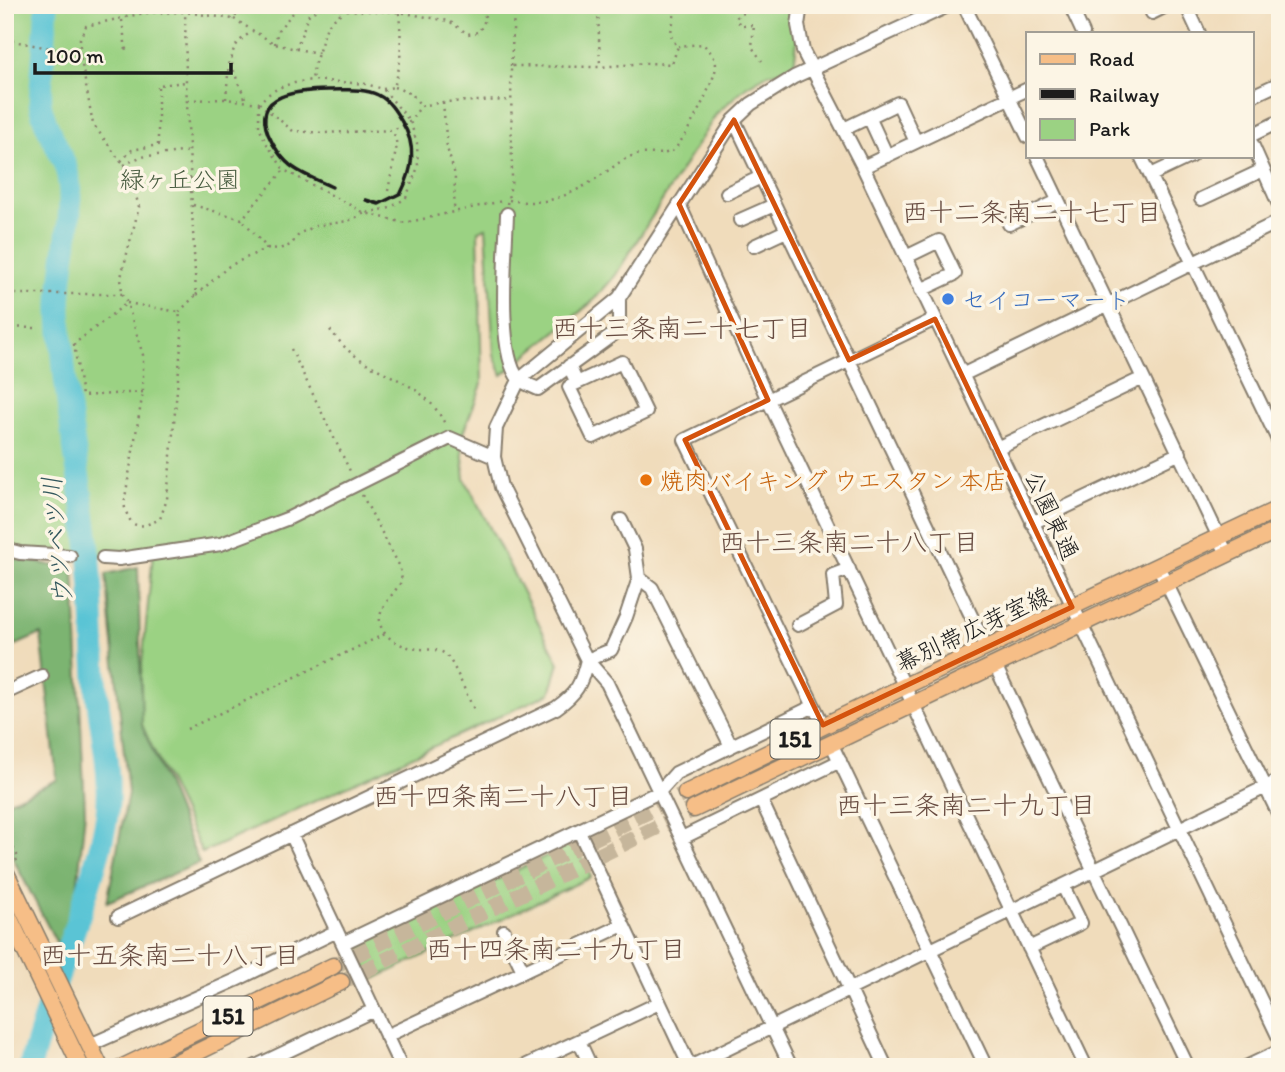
<svg xmlns="http://www.w3.org/2000/svg" width="1285" height="1072" font-family="Itim,'Klee One',sans-serif">
	<style>
		.green { fill: #9bd283; stroke: #5c7750; stroke-width: 2 }
		.forest { fill: #7cb471; stroke: #4c6846; stroke-width: 2 }
		.lines { fill: none; stroke-linecap: round; stroke-linejoin: round }
		.river { stroke: #5ac4d5; stroke-width: 23 }
		.major-tunnel { stroke: #c6b69b; stroke-width: 16; stroke-dasharray: 16 8; stroke-linecap: butt }
		.minor-casing { stroke: #867c6c; stroke-width: 16 }
		.major-casing { stroke: #867c6c; stroke-width: 19 }
		.path { stroke: #867c6c; stroke-width: 2.5; stroke-dasharray: 2 5; stroke-linecap: butt }
		.minor { stroke: #fff; stroke-width: 12 }
		.major { stroke: #f6be87; stroke-width: 16 }
		.rail { stroke: #1c1c1c; stroke-width: 3.5 }
		.marked { fill: none; stroke: #d4530e; stroke-width: 5; stroke-linejoin: round }
		.shop-dot { fill: #3f7fe0; stroke: #fcf5e5; stroke-width: 2.5 }
		.food-dot { fill: #e8710a; stroke: #fcf5e5; stroke-width: 2.5 }
		.labels { text-anchor: middle; dominant-baseline: central; stroke-width: 7; stroke-linejoin: round; paint-order: stroke }
		.shield { fill: #fcf5e5; stroke: #5f5d58; stroke-width: 2 }
		.shield-label { font-size: 23px; font-weight: bold; fill: #1c1c1c }
		.park-label { font-size: 24px; fill: #485c40; stroke: #fcf5e5 }
		.shop-label { font-size: 24px; fill: #366cbe; stroke: #fcf5e5; text-anchor: start }
		.food-label { font-size: 24px; fill: #c56008; stroke: #fcf5e5; text-anchor: start }
		.street-label { font-size: 24px; fill: #1c1c1c; stroke: #fcf5e5 }
		.neighbourhood-label { font-size: 26px; fill: #684c41; stroke: #fcf5e5 }
		.water-label { font-size: 26px; font-style: italic; fill: #32575d; stroke: #fcf5e5 }
	</style>
	<rect width="100%" height="100%" fill="#fcf5e5"/>
	<filter id="ink" filterUnits="userSpaceOnUse"><feTurbulence type="fractalNoise" baseFrequency=".0143" numOctaves="2"/><feDisplacementMap in="SourceGraphic" scale="14" xChannelSelector="R" yChannelSelector="G"/><feConvolveMatrix kernelMatrix="1 2 1 2 8 2 1 2 1" color-interpolation-filters="sRGB"/></filter>
	<filter id="wash" filterUnits="userSpaceOnUse"><feTurbulence type="fractalNoise" baseFrequency=".00686" numOctaves="4" result="noise"/><feDisplacementMap in="SourceGraphic" scale="28" xChannelSelector="R" yChannelSelector="G"/><feGaussianBlur stdDeviation="1.57" result="paint"/><feColorMatrix in="noise" values="0 0 0 0 0 0 0 0 0 0 0 0 0 0 0 0 0 1.4 0 .05"/><feComposite in="paint" operator="in"/></filter>
	<g filter="url(#wash)">
		<rect width="100%" height="100%" fill="#f0dcbb"/>
		<path class="green" d="M5,5h796l-7,62 -26,7 -22,13 -29,26 -102,163 -24,27 -89,72 -8,-20 -8,-127 -8,3 4,153 -21,54 4,41 94,184 -9,30 -348,160 -65,-138 16,-162c-42,4 -108,3 -148,-8z
			M569,845l9,3 13,29 -219,103 -14,-27 5,-9z"/>
		<path class="forest" d="M5,557l69,12 11,243 -13,127 -16,3 -51,-99v-40l52,-23 -16,-146 -36,16z
			M138,567l4,158 57,138 -92,39 21,-109 -22,-219z"/>
		<g class="lines">
			<path class="river" d="M30,1067c16,-62 40,-121 59,-182 7,-23 15,-47 18,-71 5,-41 -6,-81 -10,-121 -4,-53 -3,-107 -10,-159 -10,-73 -24,-147 -27,-221 -2,-42 16,-97 8,-137 -5,-26 -24,-47 -28,-73l7,-98"/>
		</g>
	</g>
	<g filter="url(#ink)">
		<g class="lines">
			<path class="major-tunnel" d="M333,966l353,-173
				M341,982l353,-173"/>
			<defs>
				<path id="minor" d="M801,5l-3,20 5,26 60,116 417,873
					M964,5l64,132
					M1070,5l13,28
					M1186,5l13,28
					M1152,13l16,-8
					M1252,96l28,-13
					M869,117l18,39
					M734,120l252,527
					M844,129l54,-26 18,39
					M1252,135l28,-14
					M1252,144l28,63
					M1037,156l190,398
					M1141,156l139,288
					M863,167l165,-78
					M1151,175l40,-19
					M727,193l34,-16
					M1201,199l62,-29
					M679,204l89,196 318,667
					M507,214c-1,35 -11,140 12,165 4,4 13,7 19,10l76,-55 5,-12v-24
					M740,220l34,-15
					M1009,224l49,-23
					M754,246l32,-15
					M906,257l33,-16 16,33 -34,16
					M569,366l8,17 45,-21 24,50 -53,25 -24,-50 8,-4
					M962,375l318,-154
					M997,448l146,-70
					M621,520l14,29 4,29 -13,39 -15,33 -24,10 20,23 184,384
					M1032,523l148,-70
					M5,549l15,4 50,3
					M103,558l16,1 102,-15 68,-26 161,-80 44,19
					M1158,566l122,251
					M639,578l13,10 79,158
					M798,625l38,-20 -3,-30 16,-6
					M995,665l193,402
					M5,693l37,-17
					M5,719v4
					M823,725l-138,-285 250,-121
					M831,743l155,324
					M761,800l125,267
					M579,831l111,236 590,-287
					M291,834l110,233
					M682,838l158,-77
					M118,917l438,-209c21,-15 25,-23 31,-48l-86,-173 -7,-30 2,-29 23,-48 100,-82 115,-178 17,-16 43,-27 156,-72
					M504,931l19,40
					M343,943l316,-151 17,-19 138,-67
					M1029,948l52,-25 -18,-37
					M386,1036l237,-111
					M579,1041l12,26
					M90,1045l146,-65 101,-49
					M254,1067l120,-57
					M523,1067l136,-64
					M1246,1067l34,-16"/>
				<path id="major" d="M686,793l219,-107 375,-178
					M694,809l586,-280
					M5,871l95,196
					M5,909l76,158
					M123,1067l210,-101
					M167,1067l174,-85"/>
			</defs>
			<use href="#minor" class="minor-casing"/>
			<use href="#major" class="major-casing"/>
			<path class="path" d="M595,5l3,5 2,57
				M744,5l5,4 -4,4 -7,1 -2,6 6,6 12,-1 -2,22 10,14
				M5,13l8,28 67,13
				M234,19l41,25 21,5 13,-35 15,-8 20,4 55,2 2,-7
				M122,20l4,30
				M5,41h8
				M275,44l3,-14 22,-25
				M296,49l23,4
				M511,66l3,-52 8,-9
				M394,87l18,7 9,12
				M383,89l11,-2c9,-28 7,-47 5,-75l50,9 19,13 11,-2 7,-14 -7,-13
				M245,98c-12,-30 -26,-46 8,-67
				M226,99l3,-37
				M188,100l38,-1 33,4c16,-17 31,-20 53,-23l2,-14 13,-40 17,-16
				M443,102l4,46 8,27 -1,37
				M259,103v24l6,14 19,29 81,43 25,-5 16,-10 12,-31 -1,-24 -7,-22 -27,-32 -17,-5 -54,-4
				M259,103l34,28 31,2 69,-3 17,-9 11,-15 22,-4 68,-2
				M121,161l11,-11 26,-5v-60l28,-3
				M124,165l16,-8 50,-6
				M388,191l9,-46 -4,-15
				M509,200c38,7 63,-5 94,-26 11,-7 20,-16 32,-19 11,-3 28,1 37,-4 11,-6 44,-72 44,-85 0,-9 -7,-16 -13,-22l-25,2
				M507,204l5,-25 -1,-113 89,1 46,-4 26,1 6,-18c-16,-13 2,-25 -6,-41
				M193,205l49,14 42,-49
				M267,248l12,1 12,-4 9,-12 16,-7 32,-5 17,-8 40,10 97,-22
				M196,295l33,-29 38,-18 -25,-29
				M5,303l9,-9h108
				M127,303l52,9 3,23 -15,164 -7,20c-21,10 -30,11 -36,-15l19,-112v-37z
				M179,312l17,-17 -10,-213 -1,-77
				M5,327l30,1
				M330,330c7,8 14,18 23,24 35,26 72,28 93,72
				M291,349l60,124
				M143,392l-61,4 -8,-52 53,-41 -5,-9 -1,-17 18,-70 -9,-33 -37,-50 -13,-70v-16l6,-12 58,-13 41,-1 49,7 8,-14
				M362,495l38,72 2,14c-6,9 -14,18 -19,27 -13,25 17,40 37,41 9,1 19,-1 26,6 9,9 21,42 28,54
				M187,729l198,-95
				M5,840l4,-1 10,20 -5,2"/>
			<use href="#minor" class="minor"/>
			<use href="#major" class="major"/>
			<path class="rail" d="M332,187c-12,-6 -27,-11 -38,-19 -11,-7 -21,-22 -26,-34 -17,-43 35,-43 63,-44 15,0 34,-2 47,5 12,6 18,17 24,27 15,24 11,47 -1,71l-22,11 -13,-4"/>
		</g>
	</g>
	<path class="marked" d="M734,120l115,240 86,-41 137,288 -249,118 -138,-285 83,-40 -89,-196z"/>
	<circle class="shop-dot" cx="948" cy="299" r="7"/>
	<circle class="food-dot" cx="646" cy="480" r="7"/>
	<g class="labels">
		<g class="shield">
			<rect x="770.5" y="719.5" width="49" height="39" rx="5"/>
			<rect x="203.5" y="996.5" width="49" height="39" rx="5"/>
		</g>
		<g class="shield-label">
			<text x="795" y="739">151</text>
			<text x="228" y="1016">151</text>
		</g>
		<g class="park-label">
			<text x="180" y="179">緑ヶ丘公園</text>
		</g>
		<g class="shop-label">
			<text x="962" y="299">セイコーマート</text>
		</g>
		<g class="food-label">
			<text x="660" y="480">焼肉バイキング ウエスタン 本店</text>
		</g>
		<g class="street-label">
			<text transform="translate(1052 515) rotate(65)">公園東通</text>
			<text transform="translate(973 629) rotate(-25)">幕別帯広芽室線</text>
		</g>
		<g class="neighbourhood-label">
			<text x="1032" y="212">西十二条南二十七丁目</text>
			<text x="682" y="328">西十三条南二十七丁目</text>
			<text x="849" y="542">西十三条南二十八丁目</text>
			<text x="503" y="796">西十四条南二十八丁目</text>
			<text x="966" y="805">西十三条南二十九丁目</text>
			<text x="556" y="949">西十四条南二十九丁目</text>
			<text x="170" y="955">西十五条南二十八丁目</text>
		</g>
		<g class="water-label">
			<text transform="translate(57 541) rotate(-95)">ウツベツ川</text>
		</g>
	</g>
	<rect width="1285" height="1072" fill="none" stroke="#fcf5e5" stroke-width="28"/>
	<rect x="1026" y="32" width="228" height="126" fill="#fcf5e5" stroke="#a29e95" stroke-width="2"/>
	<rect x="1040" y="54" width="35" height="10" fill="#f6be87" stroke="#a29e95" stroke-width="2"/>
	<text x="1089" y="66" font-size="21" fill="#1c1c1c">Road</text>
	<rect x="1040" y="89" width="35" height="10" fill="#1c1c1c" stroke="#a29e95" stroke-width="2"/>
	<text x="1089" y="102" font-size="21" fill="#1c1c1c">Railway</text>
	<rect x="1040" y="119" width="35" height="21" fill="#9bd283" stroke="#a29e95" stroke-width="2"/>
	<text x="1089" y="136" font-size="21" fill="#1c1c1c">Park</text>
	<path d="M35 63v10h196v-10" fill="none" stroke="#1c1c1c" stroke-width="3.5"/>
	<text x="46" y="63" font-size="21" fill="#1c1c1c" stroke="#fcf5e5" stroke-width="5" paint-order="stroke">100 m</text>
</svg>
